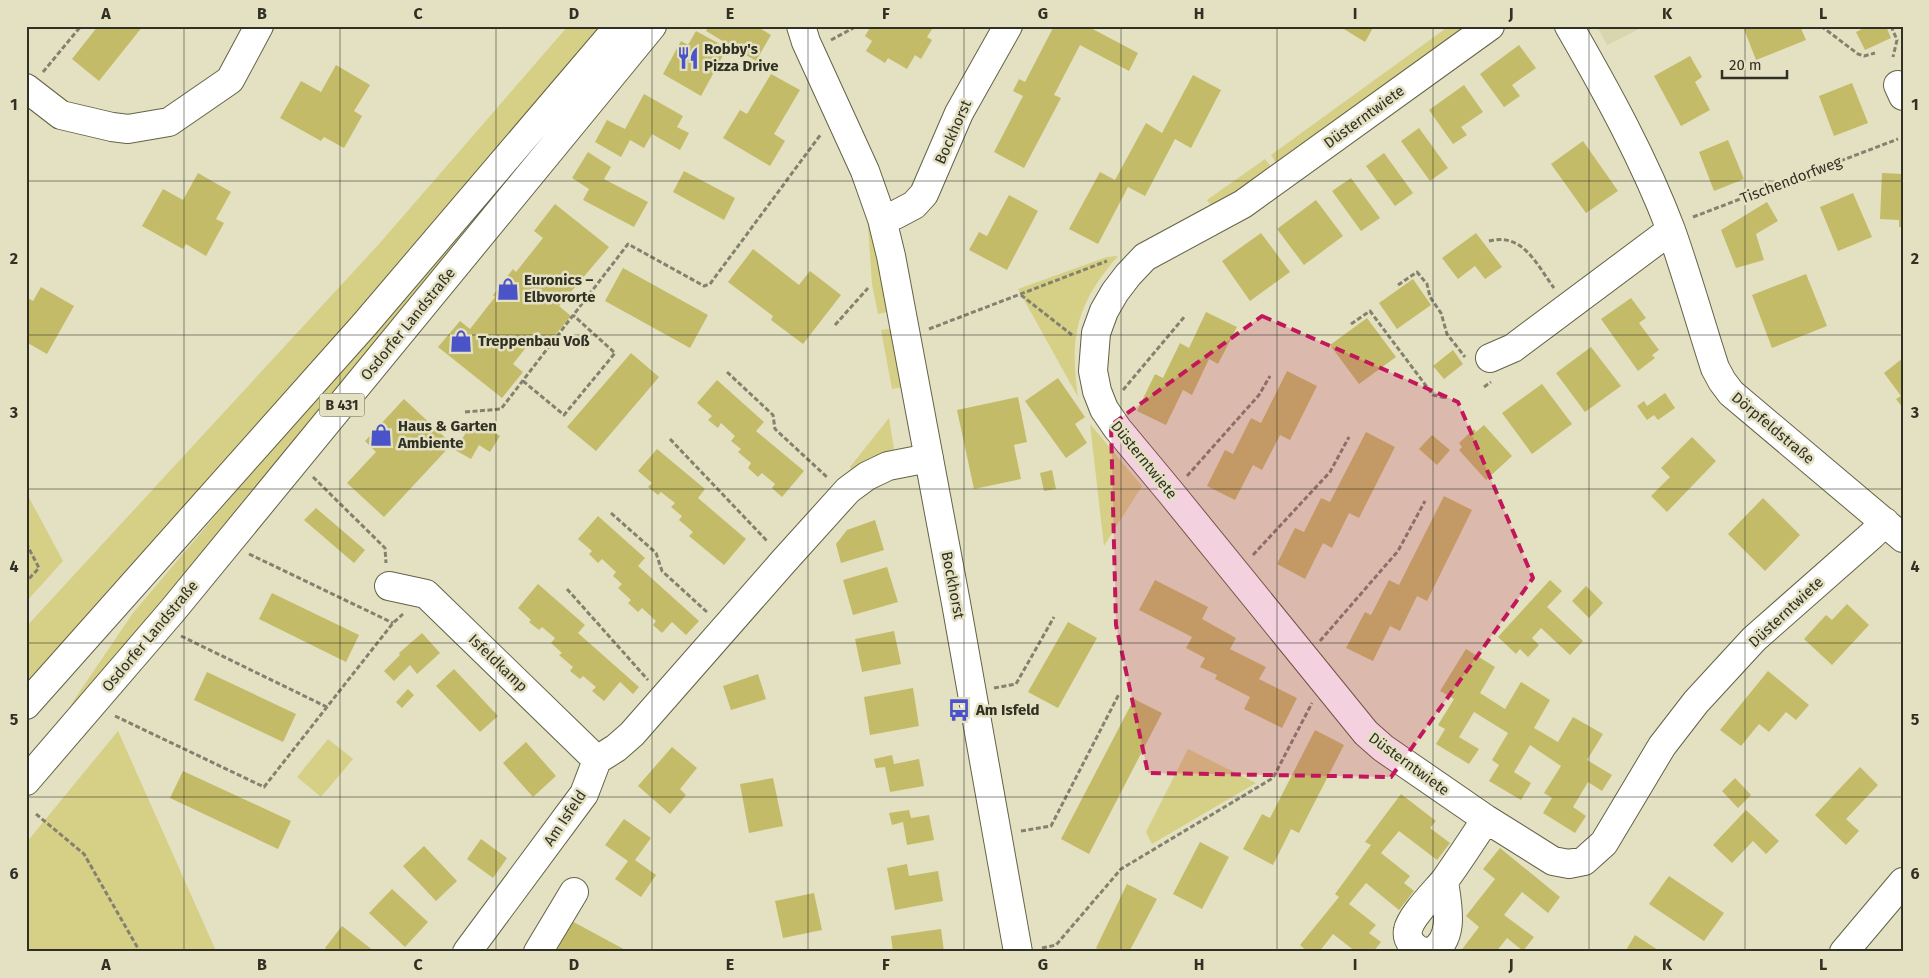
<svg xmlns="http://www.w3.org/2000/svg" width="1929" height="978" font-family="'Fira Sans',sans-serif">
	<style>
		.built { fill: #d8d5af }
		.green { fill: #d6cf86 }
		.building { fill: #c3bb68 }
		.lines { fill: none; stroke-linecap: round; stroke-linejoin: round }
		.minor-casing { stroke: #646247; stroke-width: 30 }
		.major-casing { stroke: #646247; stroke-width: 30 }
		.path { stroke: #84826e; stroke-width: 3; stroke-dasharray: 5 2.5; stroke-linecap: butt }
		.minor { stroke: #fff; stroke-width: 28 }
		.major { stroke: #fff; stroke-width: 28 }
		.marked { fill: #c2185b; fill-opacity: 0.2; stroke: #c2185b; stroke-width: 4; stroke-dasharray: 10 6; stroke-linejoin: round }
		.grid { fill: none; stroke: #313024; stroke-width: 1; stroke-opacity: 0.55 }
		.labels { text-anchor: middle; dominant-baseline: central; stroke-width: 5; stroke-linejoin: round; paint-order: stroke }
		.shield { fill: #e3e1c2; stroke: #666553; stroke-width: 1 }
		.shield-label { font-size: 14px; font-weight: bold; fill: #313024 }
		.poi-label { font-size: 15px; font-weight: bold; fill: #313024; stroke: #e3e1c2; text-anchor: start }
		.street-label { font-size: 15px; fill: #313024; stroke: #e3e1c2 }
		.neatline { fill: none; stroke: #313024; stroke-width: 2 }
		.grid-label { font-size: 16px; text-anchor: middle; font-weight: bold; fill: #313024 }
	</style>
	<rect width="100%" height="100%" fill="#e3e1c2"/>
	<path class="built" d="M1597,26h48l-38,19z"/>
	<path class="green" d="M568,26h34c-186,225 -381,443 -576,659v-58l353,-383z
		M1449,26h22l-193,140 -7,-11z
		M1265,159l8,10 -61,39 -5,-8z
		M867,212l22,96 -2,4 -9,2 -6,-30z
		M468,226l-1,6 -72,85 -3,6 -271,330 -59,68 12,-21 59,-87 110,-130z
		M1118,256c-41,47 -49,80 -40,141l-60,-108 89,-32z
		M889,329l6,3 9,55 -12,2 -11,-59z
		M889,418l5,31 -24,9 -19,12 -1,-3z
		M1090,424l52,62 -38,60z
		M26,492l37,69 -37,41z
		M118,731l98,220v1h-190v-109z
		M328,739l25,20 -32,38 -24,-20z
		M1188,749l68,34 -104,61 -6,-12z"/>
	<path class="building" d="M98,26h45l-44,55 -27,-22z
		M709,26h47l15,9 -15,26 -50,-30z
		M871,26h63l-7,11 5,3 -11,19 -6,-4 -8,14 -19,-11 -3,5 -19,-12 6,-10 -7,-5z
		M1054,26h33l51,27 -9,18 -49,-26 -26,50 7,3 -37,70 -30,-16 29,-56 -10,-5 6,-12 6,3z
		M1339,26h35l-9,16z
		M1752,26h48l6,14 -50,20 -12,-31z
		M1868,26h18l5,12 -26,12 -9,-18z
		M696,31l31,17 -26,48 -38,-22 18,-33 7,4z
		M1519,45l17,23 -24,17 8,11 -16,11 -24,-33z
		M1690,56l12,21 -7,5 15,28 -29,16 -27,-50z
		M336,65l34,20 -16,26 8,5 -18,32 -20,-11 -3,4 -41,-23 21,-37 20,11z
		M771,74l29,16 -26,44 11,7 -15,25 -47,-28 17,-28 7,4z
		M1193,75l28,15 -30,58 -16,-9 -30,57 -17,-9 -30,57 -29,-15 31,-57 15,8 31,-57 16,10z
		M1852,83l16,40 -34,13 -15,-40z
		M1464,85l19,27 -22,15 6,8 -14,9 -24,-34z
		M644,94l39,22 -6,11 12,6 -9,17 -28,-16 -8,14 -14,-8 -9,17 -26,-15 12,-22 18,9z
		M1419,128l29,40 -18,13 -29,-40z
		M1728,140l16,39 -30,12 -15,-39z
		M1583,141l35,50 -32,22 -35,-49z
		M588,152l23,15 -7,12 44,23 -14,25 -51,-27 6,-11 -17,-11z
		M1384,153l29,40 -18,13 -29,-40z
		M684,171l51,27 -11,22 -51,-28z
		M198,173l33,19 -15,27 8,4 -18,33 -20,-12 -3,5 -41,-23 21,-37 20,11z
		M1882,173l21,1v53h-4v-7l-19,-1z
		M1351,178l29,40 -19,13 -29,-40z
		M1853,193l19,44 -34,14 -18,-44z
		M1009,195l29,16 -31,59 -38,-20 10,-18 8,4z
		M1316,200l27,36 -39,29 -27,-36z
		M1767,202l11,19 -22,13 8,26 -28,8 -15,-38z
		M555,204l54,43 -50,59 12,10 -21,25 -12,-9 -25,32 10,8 -21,26 -64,-51 22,-26 10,8 25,-32 -2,-2 20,-26 3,3 27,-34 -9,-7z
		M1261,233l29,39 -40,29 -28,-40z
		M1476,233l26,34 -17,12 -10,-13 -17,13 -16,-21z
		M753,249l46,36 11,-14 31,24 -38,49 -32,-24 2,-4 -45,-34z
		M623,268l85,47 -18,33 -85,-47z
		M1806,274l21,52 -55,22 -20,-53z
		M1413,279l18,26 -34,24 -18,-26z
		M41,287l33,19 -27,48 -21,-12v-45l7,4z
		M1631,298l15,20 -7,5 20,27 -7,5 3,3 -17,13 -37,-52z
		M1206,312l31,15 -19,37 -9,-5 -17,36 -9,-5 -17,35 -29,-14 18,-37 8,4 17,-35 9,5z
		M1367,318l29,39 -37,27 -29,-39z
		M1591,347l30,39 -36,26 -29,-39z
		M1453,350l10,14 -19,15 -11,-13z
		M631,353l28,24 -63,74 -29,-24z
		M1903,358v50l-7,-9 5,-3 -17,-23z
		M1287,371l30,15 -27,54 -10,-5 -18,35 -9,-5 -18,35 -28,-14 18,-36 8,4 18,-36 10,5z
		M1058,378l27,39 -10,7 12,19 -21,15 -41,-57z
		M717,380l47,42 -8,9 48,40 -22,26 -10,-9 3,-4 -13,-11 -4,4 -10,-9 3,-5 -13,-11 3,-3 -10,-8 4,-5 -14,-13 -3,5 -10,-8 4,-4 -15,-13z
		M1542,384l30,40 -40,30 -30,-41z
		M1665,393l10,15 -17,12 -4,-5 -7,5 -10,-14 7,-5 3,5z
		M1018,397l9,45 -13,3 7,34 -47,10 -17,-79z
		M404,399l48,45 -68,73 -37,-34 29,-31 -11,-11z
		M474,420l26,16 -10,16 -11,-7 -8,14 -16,-9z
		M1484,425l28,31 -26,24 -27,-30 3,-3 -3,-4 15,-14 2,3z
		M1366,432l29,15 -36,71 -10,-5 -17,35 -9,-5 -18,36 -28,-15 18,-36 9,4 17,-34 9,4z
		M1432,435l18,15 -13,15 -18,-16z
		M1692,437l24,24 -49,51 -16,-16 19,-19 -9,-9z
		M657,449l48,40 -7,9 48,41 -22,26 -35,-29 4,-4 -14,-12 3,-4 -11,-9 4,-4 -14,-11 -3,3 -10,-8 4,-4 -14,-12z
		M1052,470l4,19 -12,2 -4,-18z
		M1444,496l28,14 -45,91 -10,-5 -17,35 -10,-5 -17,35 -27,-13 19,-36 6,3 18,-35 10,5z
		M1763,498l37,37 -35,36 -37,-37z
		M316,508l49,42 -11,13 -50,-43z
		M598,516l47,42 -7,8 61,55 -13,14 -14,-13 -10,11 -9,-8 3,-4 -14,-13 -4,4 -10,-9 3,-3 -13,-12 4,-4 -9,-8 3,-4 -14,-13 -4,4 -9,-9 3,-3 -14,-12z
		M875,520l9,30 -43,13 -5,-19 11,-14z
		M887,567l11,35 -45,13 -10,-35z
		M1155,580l53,27 -6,12 34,19 -6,11 36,18 -7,12 38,19 -15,30 -38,-19 6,-12 -35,-18 2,-4 -17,-8 5,-9 -19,-10 6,-11 -53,-27z
		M1550,580l12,11 -15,16 36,34 -13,14 -29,-27 -9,10 7,7 -11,12 -8,-8 -4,5 -18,-17z
		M538,584l47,41 -7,8 61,54 -6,7 -13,-12 -16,19 -12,-10 4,-4 -13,-11 -3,3 -10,-8 3,-4 -14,-12 3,-2 -11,-10 4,-5 -13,-11 -3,3 -10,-8 2,-2 -13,-12z
		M1586,586l17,17 -14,15 -17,-17z
		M272,593l87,42 -13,27 -87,-43z
		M1847,604l22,21 -37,40 -28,-26 22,-24 6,5z
		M1068,622l29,16 -39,70 -30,-16z
		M894,631l7,33 -39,8 -7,-33z
		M422,633l18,20 -23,21 -7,-9 -16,16 -10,-10 16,-16 -1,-2z
		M1466,649l29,18 -15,26 25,16 16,-27 29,18 -16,28 24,14 15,-25 30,17 -16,26 25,15 -10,16 -14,-9 -15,25 13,9 -11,17 -32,-20 9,-15 -8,-5 17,-27 -31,-21 -16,27 17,11 -10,17 -32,-19 10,-16 -7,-5 16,-27 -34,-21 -15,25 20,12 -10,15 -33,-20 9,-15 -7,-4 16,-26 -14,-8z
		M454,669l44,47 -18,16 -44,-46z
		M1768,671l41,34 -13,15 -10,-8 -17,20 -10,-8 -18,22 -21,-16z
		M207,672l89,42 -13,28 -89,-42z
		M758,674l8,25 -35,11 -8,-24z
		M913,688l6,38 -49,9 -6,-38z
		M408,689l6,6 -12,13 -6,-6z
		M1134,699l28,14 -73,141 -28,-15z
		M1315,730l29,15 -45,88 -8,-4 -18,36 -30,-16 19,-35 8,4z
		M526,742l30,34 -23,21 -30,-34z
		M672,747l25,21 -17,21 6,6 -16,19 -32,-28z
		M892,755l2,9 25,-5 5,27 -34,6 -5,-25 -9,1 -2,-9z
		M1860,767l18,18 -32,34 13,12 -13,14 -31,-30z
		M183,771l108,50 -13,28 -108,-51z
		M773,778l10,48 -34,7 -9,-49z
		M1735,778l16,17 -13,13 -16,-17z
		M1401,794l35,27 -6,7 20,15 -13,17 -38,-29 -18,22 29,23 -6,7 10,8 -15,19 -33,-27 -17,21 27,21 -7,8 12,9 -8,10h-17l-23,-18 -14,18h-11l-8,-7 39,-48 -4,-3 36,-49 -6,-3z
		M909,810l2,8 18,-3 5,25 -27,5 -4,-23 -11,3 -3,-12z
		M1746,810l33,31 -13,13 -13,-13 -21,22 -19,-18z
		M624,819l27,19 -16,22 21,15 -15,22 -26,-18 13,-18 -23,-16z
		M481,839l26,19 -14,20 -26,-19z
		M1200,842l29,15 -27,52 -29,-15z
		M424,846l33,35 -21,20 -33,-35z
		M1500,848l60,49 -12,16 -26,-21 -18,23 30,22 -11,14 -16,-13 -11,14h-36l19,-25 -13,-11 29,-37 -12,-10z
		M907,864l2,12 29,-5 5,30 -48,9 -8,-42z
		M1669,876l55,37 -20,28 -55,-37z
		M1127,884l30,15 -28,53h-26l-7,-4z
		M392,889l36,33 -23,25 -36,-34z
		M814,893l8,37 -39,8 -8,-37z
		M568,919l61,33h-79z
		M342,926l33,26h-46l-4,-4z
		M941,929l3,23h-51l-2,-16z
		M1635,935l26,17h-36z"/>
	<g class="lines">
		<defs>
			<path id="minor" d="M801,26l5,16 59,129 17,48 9,37 65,347 62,349
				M1490,26l-247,178 -98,53 -17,18 -13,17 -11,19 -8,22 -3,38 4,20 7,18 13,19 54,65 195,240 17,15 103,71 67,42 16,3 15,-3 20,-18 58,-97 34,-44 58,-63 118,-104 13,-13
				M1569,26c38,66 75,133 102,204 16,45 29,92 44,138l7,13 9,12 172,145
				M1898,85l5,11
				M26,88l35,27 51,12 16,2 41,-7 61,-42 29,-54
				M882,219l13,-4 19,-10 10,-11 35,-81 49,-87
				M1490,358l23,-10 158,-118
				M389,586l37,8 171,166
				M467,952l117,-158 13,-34 19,-12 16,-14 151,-172 65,-72 19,-14 21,-10 41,-8
				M538,952l36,-60
				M1425,952c-10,-2 -19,-11 -17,-22 2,-13 28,-39 37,-50 14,-20 28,-41 41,-61
				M1431,952c25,-13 16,-48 13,-71
				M1844,952l59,-70"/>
			<path id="major" d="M26,705l339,-381 254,-298
				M26,781l147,-171 479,-584"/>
		</defs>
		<use href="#minor" class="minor-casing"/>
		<use href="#major" class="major-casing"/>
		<path class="path" d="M1821,26l37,28 6,2 11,-3
			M1891,26l6,14 -4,17
			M831,40l26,-14
			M43,72l38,-46
			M1693,217l205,-78
			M1489,241c34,-9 48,24 65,47
			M1398,285l19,-13 10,12 3,13 11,16 6,21 18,23
			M1021,295l51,40
			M1351,324l19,-13 63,84 13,3
			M835,325l33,-37
			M929,329l178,-68
			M727,372l46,43 2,14 53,49
			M523,381l41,34 51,-62 -42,-38
			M1484,387l7,-5
			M1123,390l62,-74
			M465,412l36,-3 127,-165 76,42 6,-2 111,-150
			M670,439l98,103
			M1187,476l72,-81 11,-19
			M313,477l72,71 1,15
			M611,513l45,40 6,18 46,42
			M26,543l13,25 -13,14
			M249,554l144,69
			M1253,555l77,-83 19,-35
			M567,589l81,91
			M181,636l146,71
			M1320,641l78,-90 27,-50
			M994,688l22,-4 38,-67
			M115,716l149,71 129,-164 10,-9
			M36,814l48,40 56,98
			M1021,831l30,-5 68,-132
			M1042,948l14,-3 65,-76 152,-91 39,-75"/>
		<use href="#minor" class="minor"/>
		<use href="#major" class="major"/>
	</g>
	<path class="marked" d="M1262,316l196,86 75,176 -142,199 -243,-4 -32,-148 -5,-200z"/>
	<path class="grid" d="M184,26v926M340,26v926M496,26v926M652,26v926M808,26v926M964,26v926M1121,26v926M1277,26v926M1433,26v926M1589,26v926M1745,26v926M26,181h1877M26,335h1877M26,489h1877M26,643h1877M26,797h1877"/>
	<defs>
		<symbol id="restaurant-bare" viewBox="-9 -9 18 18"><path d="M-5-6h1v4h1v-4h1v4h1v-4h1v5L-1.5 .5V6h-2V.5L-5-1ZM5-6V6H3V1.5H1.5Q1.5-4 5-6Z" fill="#4a53c8" stroke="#e3e1c2" stroke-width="2.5" paint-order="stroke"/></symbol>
		<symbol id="shop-bare" viewBox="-9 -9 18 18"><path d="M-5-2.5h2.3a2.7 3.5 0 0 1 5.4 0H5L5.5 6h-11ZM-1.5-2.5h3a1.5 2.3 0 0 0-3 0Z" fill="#4a53c8" stroke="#e3e1c2" stroke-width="2.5" paint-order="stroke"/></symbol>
		<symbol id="bus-bare" viewBox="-9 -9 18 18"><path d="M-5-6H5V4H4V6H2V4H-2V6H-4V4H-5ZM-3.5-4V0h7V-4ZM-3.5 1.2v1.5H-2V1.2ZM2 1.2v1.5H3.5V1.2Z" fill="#4a53c8" stroke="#e3e1c2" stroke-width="2.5" paint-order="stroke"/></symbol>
	</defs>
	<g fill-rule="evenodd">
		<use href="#restaurant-bare" x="672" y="42" width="32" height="32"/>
		<use href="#shop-bare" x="492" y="273" width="32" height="32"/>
		<use href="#shop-bare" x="445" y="325" width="32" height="32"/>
		<use href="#shop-bare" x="365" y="419" width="32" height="32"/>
		<use href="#bus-bare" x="943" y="694" width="32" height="32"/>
	</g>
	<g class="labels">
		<rect class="shield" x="319.5" y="393.5" width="45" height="23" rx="4"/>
		<g class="shield-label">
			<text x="342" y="405">B 431</text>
		</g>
		<g class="poi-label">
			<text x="704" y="49">Robby's<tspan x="704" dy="17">Pizza Drive</tspan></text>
			<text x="524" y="280">Euronics –<tspan x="524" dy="17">Elbvororte</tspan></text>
			<text x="478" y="341">Treppenbau Voß</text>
			<text x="398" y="426">Haus &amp; Garten<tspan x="398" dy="17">Ambiente</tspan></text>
			<text x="976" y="710">Am Isfeld</text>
		</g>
		<g class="street-label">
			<text transform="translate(1364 117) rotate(-36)">Düsterntwiete</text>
			<text transform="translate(953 132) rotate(-66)">Bockhorst</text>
			<text transform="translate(1791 180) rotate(-21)">Tischendorfweg</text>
			<text transform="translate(408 324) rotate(-51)">Osdorfer Landstraße</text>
			<text transform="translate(1773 428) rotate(40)">Dörpfeldstraße</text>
			<text transform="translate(1144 460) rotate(51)">Düsterntwiete</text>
			<text transform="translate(953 585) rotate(79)">Bockhorst</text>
			<text transform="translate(1786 612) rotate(-43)">Düsterntwiete</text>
			<text transform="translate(150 636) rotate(-50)">Osdorfer Landstraße</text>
			<text transform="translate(498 663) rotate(44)">Isfeldkamp</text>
			<text transform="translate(1409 764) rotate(36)">Düsterntwiete</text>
			<text transform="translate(565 818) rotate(-56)">Am Isfeld</text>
		</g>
	</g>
	<rect width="1929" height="978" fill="none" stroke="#e3e1c2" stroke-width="55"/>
	<path d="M1722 70v8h65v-8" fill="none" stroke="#313024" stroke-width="2.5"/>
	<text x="1729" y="70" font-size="15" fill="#313024" stroke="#e3e1c2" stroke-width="4" paint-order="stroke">20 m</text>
	<rect x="28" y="28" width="1874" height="922" class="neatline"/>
	<g class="grid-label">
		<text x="106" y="19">A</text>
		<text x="262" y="19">B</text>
		<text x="418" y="19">C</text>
		<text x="574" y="19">D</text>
		<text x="730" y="19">E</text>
		<text x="886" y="19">F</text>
		<text x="1043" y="19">G</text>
		<text x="1199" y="19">H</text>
		<text x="1355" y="19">I</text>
		<text x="1511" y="19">J</text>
		<text x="1667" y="19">K</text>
		<text x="1823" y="19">L</text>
		<text x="14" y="110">1</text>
		<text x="1915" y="110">1</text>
		<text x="14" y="264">2</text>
		<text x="1915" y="264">2</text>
		<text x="14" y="418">3</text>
		<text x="1915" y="418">3</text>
		<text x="14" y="572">4</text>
		<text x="1915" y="572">4</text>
		<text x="14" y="725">5</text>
		<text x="1915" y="725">5</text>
		<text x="14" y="879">6</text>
		<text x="1915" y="879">6</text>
		<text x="106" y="970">A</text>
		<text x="262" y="970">B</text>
		<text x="418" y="970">C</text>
		<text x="574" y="970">D</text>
		<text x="730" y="970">E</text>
		<text x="886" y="970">F</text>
		<text x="1043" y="970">G</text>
		<text x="1199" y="970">H</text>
		<text x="1355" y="970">I</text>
		<text x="1511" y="970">J</text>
		<text x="1667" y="970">K</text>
		<text x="1823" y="970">L</text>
	</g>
</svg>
